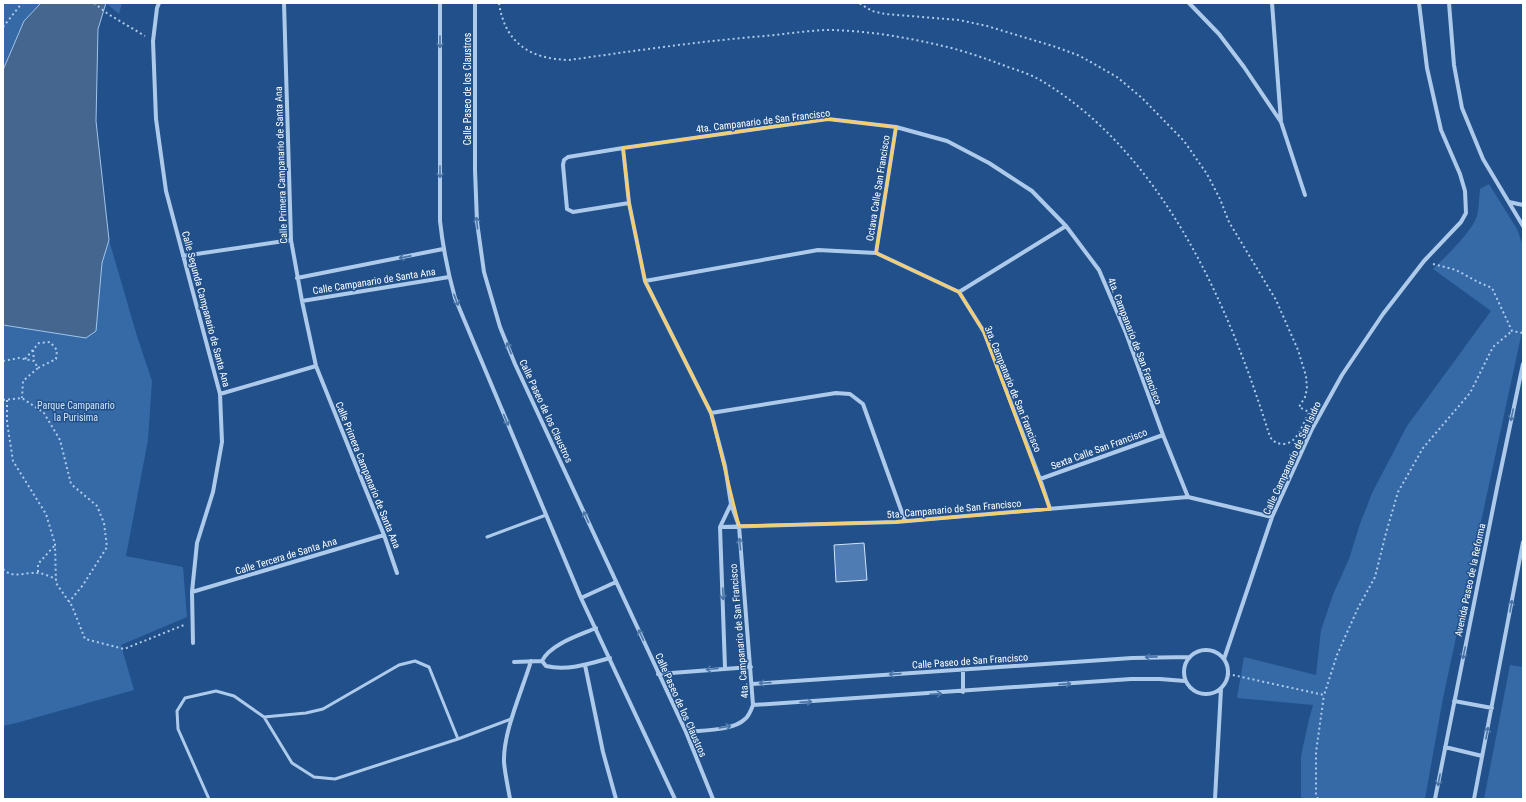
<svg xmlns="http://www.w3.org/2000/svg" width="1526" height="802" font-family="'Roboto Condensed',sans-serif">
	<style>
		.green { fill: #356aa7 }
		.water { fill: #44668f; stroke: #a1c5ec }
		.building { fill: #4e7cb3; stroke: #d2e4f8 }
		.lines { fill: none; stroke-linecap: round; stroke-linejoin: round }
		.path { stroke: #adcaeb; stroke-width: 2; stroke-dasharray: 2 3; stroke-linecap: butt }
		.lane { stroke: #adcaeb; stroke-width: 3 }
		.street { stroke: #adcaeb; stroke-width: 4 }
		.oneway { stroke: #4b75a7 }
		.marked { fill: none; stroke: #f7ce6f; stroke-width: 3; stroke-linejoin: round }
		.labels { text-anchor: middle; dominant-baseline: central; stroke-width: 3; stroke-linejoin: round; paint-order: stroke }
		.street-label { font-size: 10px; fill: #fff; stroke: #21508a }
		.park-label { font-size: 10px; fill: #d2e4f8; stroke: #21508a }
	</style>
	<rect width="100%" height="100%" fill="#21508a"/>
	<path class="green" d="M3,3h38l-17,18 -21,49z
		M106,3h16l-3,11z
		M1489,184l28,45 6,17v81l-80,371 -18,101h-124v-43l8,-37 4,-14 -76,-7 7,-41 72,18 5,-45 13,-38 15,-33 11,-35 12,-31 35,-67 84,-115 -58,-42c12,-12 39,-37 44,-53 2,-8 2,-18 3,-27z
		M109,240l28,96 15,45 -4,59 -22,116 57,11 4,50 -66,28 13,45 -114,32 -17,4v-401l83,13 10,-7 6,-68z
		M1510,665l13,2v132h-39z"/>
	<path class="water" d="M41,3h65l-8,26 -2,92 13,119 -7,23 -6,68 -10,7 -83,-13v-255l21,-49z"/>
	<path class="building" d="M864,543l3,37 -31,2 -2,-37z"/>
	<g class="lines">
		<path class="path" d="M94,3l14,11 37,22
			M499,3c6,41 32,56 70,57 65,-9 131,-19 196,-24 20,-2 40,-5 60,-6 39,0 80,7 118,16 22,5 44,13 65,21 12,4 24,8 34,14 122,74 187,224 228,356 4,5 7,7 14,7 14,-1 19,-21 25,-32l-10,-5 6,-10 2,-8 -1,-13 -8,-26 -22,-50 -47,-78 -9,-23 -13,-25 -23,-33 -42,-43 -25,-21 -37,-21 -24,-9 -69,-21 -28,-6 -74,-6 -13,-3 -13,-8
			M3,27l19,-24
			M1433,264l23,6 22,12 14,6 20,43 11,2
			M33,350l1,11
			M25,359l14,-16 11,-1 7,8 -1,9 -18,9
			M3,361l16,-3 15,3 4,7 -15,13 -1,17
			M3,400l19,-2 22,15 16,27 11,44 26,22 7,17 3,24 -24,38 -14,17
			M7,400v22l6,39 33,53 9,30 1,39 16,23 13,33 39,10 60,-24
			M3,569c9,10 23,3 34,4 6,0 14,4 19,6
			M38,572v-8l17,-19
			M1228,674l96,21 13,-40 21,-47 17,-31 11,-44 12,-41 25,-44 47,-55 23,-46 19,-16
			M1318,799l-2,-5v-42l8,-57"/>
		<path class="lane" d="M487,537l59,-22
			M264,717l42,-4 17,-4 76,-44 16,-4 14,6 29,72
			M209,799l-31,-70 -1,-18 8,-13 31,-7 18,5 30,21 28,46 22,14 21,2 123,-40 53,-20"/>
		<path class="street" d="M159,3l-2,5 -4,33 3,78 10,72 54,203 2,48 -9,50 -16,51 -5,49 1,51
			M284,3l7,237 11,61 14,65 68,169 13,38
			M440,3v218c3,27 8,52 15,77l126,300 94,201
			M475,3v167l2,52 7,50 16,55 15,37 171,368 27,67
			M1189,3l30,31 25,33 37,55
			M1272,3l9,119 24,73
			M1449,3l5,62 8,43 21,51 40,67
			M623,148l6,55 16,78 66,132 14,53 6,38 8,22 14,179c-2,5 -4,11 -8,14 -12,12 -42,11 -59,13
			M1509,202l14,3
			M629,203l-56,9 -6,-3 -4,-44 1,-5 4,-3 55,-9 205,-29 68,8 51,14 42,22 43,28 34,35 33,44 27,63 37,102 25,62
			M876,253l20,-126
			M183,256l108,-16
			M297,278l146,-29
			M645,281l173,-31 58,3 83,39 25,40 56,147 10,30
			M959,292l107,-66
			M302,301l147,-24
			M220,394l96,-28
			M711,413l125,-20 14,1 13,10 42,117
			M1040,479l123,-44
			M720,527l176,-5 292,-25 84,20
			M192,592l192,-57
			M581,598l35,-16
			M1184 672a22 22 0 1 1 44 0a22 22 0 1 1-44 0Z
			M1224,659l48,-142 40,-88 30,-54 41,-61 41,-53 37,-39 5,-9 -1,-22 -5,-17 -19,-44 -14,-62 -8,-65
			M542,661l4,5c21,5 43,-2 64,-8
			M542,661c8,-17 38,-26 54,-33
			M514,662l28,-1
			M585,665l18,87 13,47
			M725,668l-5,-141 11,-23
			M963,670v22
			M658,674l93,-7
			M752,684l380,-26 58,-1
			M1454,701l38,7
			M753,705l378,-26h29l25,2
			M1445,747l37,9
			M510,799c-2,-12 -5,-25 -6,-37 -1,-30 18,-71 27,-101
			M1215,799l6,-110
			M1435,799l62,-311 26,-124
			M1474,799l49,-257"/>
	</g>
	<defs><path id="oneway-shaft" d="M-6 0H5M1.5-3L5.5 0L1.5 3" fill="none" stroke-width="1.6" stroke-linecap="round" stroke-linejoin="round"/></defs>
	<g class="oneway">
		<use href="#oneway-shaft" transform="translate(440 42) rotate(90)"/>
		<use href="#oneway-shaft" transform="translate(440 172) rotate(90)"/>
		<use href="#oneway-shaft" transform="translate(477 223) rotate(-96)"/>
		<use href="#oneway-shaft" transform="translate(405 257) rotate(169)"/>
		<use href="#oneway-shaft" transform="translate(456 300) rotate(70)"/>
		<use href="#oneway-shaft" transform="translate(509 348) rotate(-111)"/>
		<use href="#oneway-shaft" transform="translate(1512 415) rotate(102)"/>
		<use href="#oneway-shaft" transform="translate(506 420) rotate(67)"/>
		<use href="#oneway-shaft" transform="translate(586 517) rotate(-115)"/>
		<use href="#oneway-shaft" transform="translate(740 544) rotate(-95)"/>
		<use href="#oneway-shaft" transform="translate(723 594) rotate(88)"/>
		<use href="#oneway-shaft" transform="translate(1511 606) rotate(-80)"/>
		<use href="#oneway-shaft" transform="translate(641 635) rotate(-115)"/>
		<use href="#oneway-shaft" transform="translate(1464 653) rotate(102)"/>
		<use href="#oneway-shaft" transform="translate(1151 657) rotate(179)"/>
		<use href="#oneway-shaft" transform="translate(712 669) rotate(175)"/>
		<use href="#oneway-shaft" transform="translate(895 674) rotate(176)"/>
		<use href="#oneway-shaft" transform="translate(765 683) rotate(176)"/>
		<use href="#oneway-shaft" transform="translate(1065 684) rotate(-4)"/>
		<use href="#oneway-shaft" transform="translate(936 694) rotate(-4)"/>
		<use href="#oneway-shaft" transform="translate(806 702) rotate(-4)"/>
		<use href="#oneway-shaft" transform="translate(725 727) rotate(-9)"/>
		<use href="#oneway-shaft" transform="translate(1487 733) rotate(-79)"/>
		<use href="#oneway-shaft" transform="translate(1439 780) rotate(101)"/>
	</g>
	<path class="marked" d="M828,119l68,8 -20,126 83,39 25,40 66,177 -154,13 -157,4 -28,-113 -66,-132 -16,-78 -6,-55z"/>
	<g class="labels">
		<g class="street-label">
			<text transform="translate(467 89) rotate(-90)">Calle Paseo de los Claustros</text>
			<text transform="translate(763 121) rotate(-7)">4ta. Campanario de San Francisco</text>
			<text transform="translate(281 165) rotate(-92)">Calle Primera Campanario de Santa Ana</text>
			<text transform="translate(878 188) rotate(-81)">Octava Calle San Francisco</text>
			<text transform="translate(374 281) rotate(-9)">Calle Campanario de Santa Ana</text>
			<text transform="translate(206 309) rotate(75)">Calle Segunda Campanario de Santa Ana</text>
			<text transform="translate(1135 341) rotate(69)">4ta. Campanario de San Francisco</text>
			<text transform="translate(1013 389) rotate(68)">3ra. Campanario de San Francisco</text>
			<text transform="translate(546 411) rotate(65)">Calle Paseo de los Claustros</text>
			<text transform="translate(1099 449) rotate(-20)">Sexta Calle San Francisco</text>
			<text transform="translate(1292 458) rotate(-65)">Calle Campanario de San Isidro</text>
			<text transform="translate(368 475) rotate(68)">Calle Primera Campanario de Santa Ana</text>
			<text transform="translate(954 509) rotate(-5)">5ta. Campanario de San Francisco</text>
			<text transform="translate(286 556) rotate(-17)">Calle Tercera de Santa Ana</text>
			<text transform="translate(1470 580) rotate(-78)">Avenida Paseo de la Reforma</text>
			<text transform="translate(739 631) rotate(-95)">4ta. Campanario de San Francisco</text>
			<text transform="translate(970 661) rotate(-4)">Calle Paseo de San Francisco</text>
			<text transform="translate(681 705) rotate(66)">Calle Paseo de los Claustros</text>
		</g>
		<g class="park-label">
			<text x="76" y="405">Parque Campanario<tspan x="76" dy="12">la Purisima</tspan></text>
		</g>
	</g>
	<rect width="1526" height="802" fill="none" stroke="#ffffff" stroke-width="8"/>
</svg>
